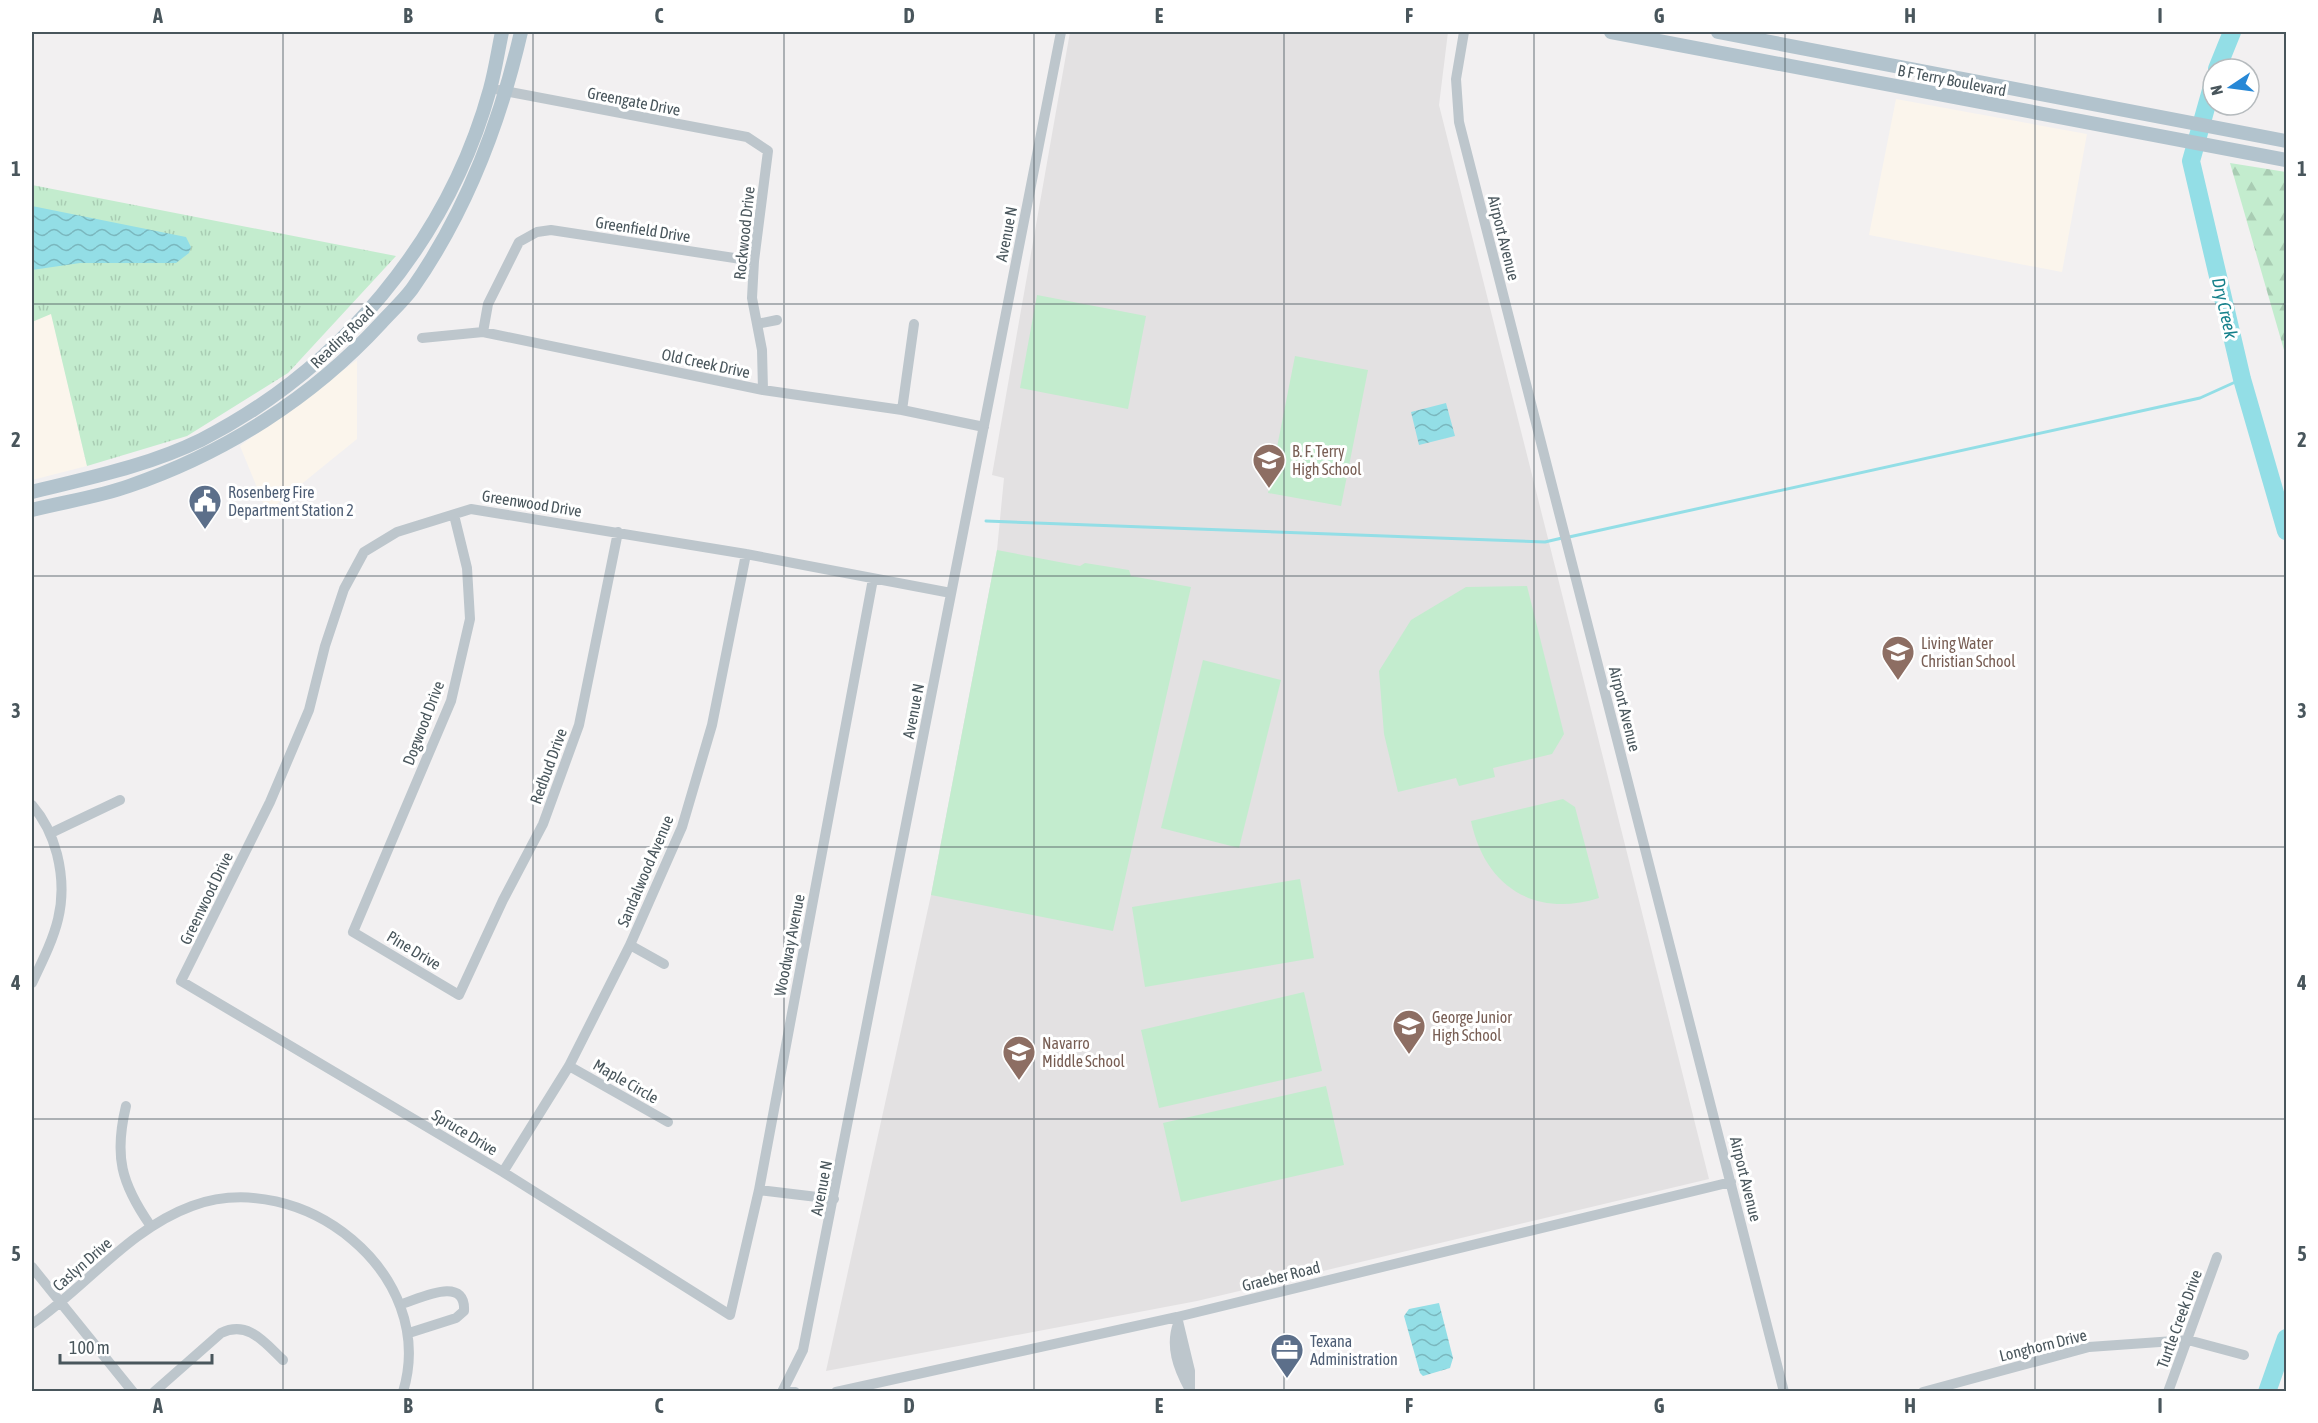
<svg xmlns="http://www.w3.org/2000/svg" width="2318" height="1423" font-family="'Asap Condensed',sans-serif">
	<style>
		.commercial { fill: #fbf5ec }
		.education { fill: #e3e1e2 }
		.grass { fill: url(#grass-tufts) }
		.forest { fill: url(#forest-firs) }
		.green { fill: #c3ecce }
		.water { fill: url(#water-waves) }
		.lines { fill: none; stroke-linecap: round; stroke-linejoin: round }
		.stream { stroke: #93dee6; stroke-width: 3 }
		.river { stroke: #93dee6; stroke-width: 18 }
		.minor { stroke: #bdc6cc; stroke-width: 10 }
		.major { stroke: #b2c3cd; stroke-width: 14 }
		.grid { fill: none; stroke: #49565c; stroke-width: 1.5; stroke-opacity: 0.55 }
		.labels { text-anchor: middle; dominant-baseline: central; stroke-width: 6; stroke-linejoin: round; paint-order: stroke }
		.street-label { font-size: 16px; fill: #49565c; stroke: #fff }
		.education-label { font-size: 16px; fill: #785e54; stroke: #fff; text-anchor: start }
		.service-label { font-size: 16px; fill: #4e5e75; stroke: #fff; text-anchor: start }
		.water-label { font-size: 18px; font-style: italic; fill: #16818b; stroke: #fff }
		.neatline { fill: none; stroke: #49565c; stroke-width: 2 }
		.grid-label { font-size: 20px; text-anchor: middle; font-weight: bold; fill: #49565c }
	</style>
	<defs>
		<pattern id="grass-tufts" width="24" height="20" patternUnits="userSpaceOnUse" patternTransform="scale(1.5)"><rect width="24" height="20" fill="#c3ecce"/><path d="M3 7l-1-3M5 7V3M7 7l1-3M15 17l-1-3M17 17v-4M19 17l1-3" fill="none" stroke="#a9ccb3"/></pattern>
		<pattern id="forest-firs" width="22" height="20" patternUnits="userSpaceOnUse" patternTransform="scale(1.5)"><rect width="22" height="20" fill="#c3ecce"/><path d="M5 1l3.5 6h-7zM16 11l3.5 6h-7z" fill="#a9ccb3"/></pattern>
		<pattern id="water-waves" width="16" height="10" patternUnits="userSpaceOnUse" patternTransform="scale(1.5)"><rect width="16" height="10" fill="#93dee6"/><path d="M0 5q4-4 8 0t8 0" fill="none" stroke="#7ab7be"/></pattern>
	</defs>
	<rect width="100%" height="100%" fill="#f2f0f1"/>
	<path class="commercial" d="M1896,99l191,35 -25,138 -193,-37z
		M51,313l36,153 -55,14v-158z
		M357,360v79l-90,73 -27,-66z"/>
	<path class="education" d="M1070,32h378l-9,73 270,1074 -512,122 -371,70 105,-476 66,-345 7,-72 -12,-3z"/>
	<path class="grass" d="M32,185l364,71 -108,117 -101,63 -100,30 -36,-152 -19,8z"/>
	<path class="forest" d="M2230,163l56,9v185z"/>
	<path class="green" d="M1037,295l109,21 -18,93 -108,-21z
		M1295,356l73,14 -27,136 -73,-13z
		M997,550l83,16 5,-3 44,7 2,6 60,11 -78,344 -182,-36z
		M1527,586l37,148 -12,20 -59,14 2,9 -36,9 -3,-8 -58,14 -14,-58 -5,-63 32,-51 55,-33z
		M1203,660l78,20 -42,168 -78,-20z
		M1563,799l12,8 24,91c-64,20 -114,-11 -128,-77z
		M1300,879l14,79 -169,29 -13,-80z
		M1304,992l18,79 -163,37 -18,-78z
		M1326,1086l18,79 -163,37 -18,-79z"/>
	<path class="water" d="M32,206l154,31 5,10 -2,6 -13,10h-96l-48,7z
		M1446,403l9,33 -36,9 -8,-33z
		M1439,1303l14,55 -3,10 -27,8 -3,-3 -16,-57 5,-7z"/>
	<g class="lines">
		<path class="stream" d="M986,521l559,21 17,-4
			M1569,537l631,-139 42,-19"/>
		<path class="river" d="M2217,69l15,-37
			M2213,83l-22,78 51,218 44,152
			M2267,1392l19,-54"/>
		<path class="minor" d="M1464,32l-8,47 3,43 325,1270
			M499,90l248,47 21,14 -14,110 -2,37 10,52 1,40
			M757,324l20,-4
			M483,332l5,-28 31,-62 18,-10 14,-2 203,31
			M422,338l61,-6 280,58 139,20 82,17
			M902,410l12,-86
			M454,515l13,53 3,51 -19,82 -98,231 106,63 44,-95 40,-76 36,-99 39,-193
			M873,579l-114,611 -29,125 -227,-143 -322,-191 89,-179 39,-92 16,-64 19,-57 20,-37 33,-20 74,-23 275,45 205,39
			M32,805c13,15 20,30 25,49 13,52 -3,83 -25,129
			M51,833l69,-33
			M630,945l34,19
			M569,1066l99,56
			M126,1106c-12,50 -5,77 24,119
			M503,1172l66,-106 61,-121 52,-118 30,-102 34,-171
			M759,1190l75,9
			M32,1267l101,125
			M402,1304c19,-6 64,-29 62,7l-8,7 -47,15
			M1177,1317l13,54v21
			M32,1324c54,-37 97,-95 160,-118 109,-40 247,67 211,186
			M1178,1324c-8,22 0,44 11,64
			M783,1390l12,2
			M154,1392l67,-59c27,-13 43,9 62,27
			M782,1392l21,-42 258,-1318
			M836,1392l341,-75 554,-135
			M1923,1392l166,-45 99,-7 56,15
			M2168,1392l49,-135"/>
		<path class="major" d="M1611,32l675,128
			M1718,32l568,109
			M32,492c56,-14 116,-26 169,-52 139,-71 247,-199 289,-351 5,-18 8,-38 12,-57
			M32,510c31,-8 66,-13 97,-24 96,-33 183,-88 252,-163 10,-11 22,-22 31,-34 54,-77 88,-166 109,-257"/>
	</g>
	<path class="grid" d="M283,32v1360M533,32v1360M784,32v1360M1034,32v1360M1284,32v1360M1534,32v1360M1785,32v1360M2035,32v1360M32,304h2254M32,576h2254M32,847h2254M32,1119h2254"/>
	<defs>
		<symbol id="school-pin" viewBox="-11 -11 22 30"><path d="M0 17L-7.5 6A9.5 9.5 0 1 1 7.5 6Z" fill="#8d6e63" stroke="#fff"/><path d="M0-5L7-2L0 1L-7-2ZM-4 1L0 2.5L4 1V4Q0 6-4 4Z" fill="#fff"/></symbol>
		<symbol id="civic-pin" viewBox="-11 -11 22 30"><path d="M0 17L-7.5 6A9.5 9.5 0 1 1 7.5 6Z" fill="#5c6f8a" stroke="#fff"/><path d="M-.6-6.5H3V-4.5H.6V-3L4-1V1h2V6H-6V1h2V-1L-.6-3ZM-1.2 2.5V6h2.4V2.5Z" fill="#fff"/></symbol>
		<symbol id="office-pin" viewBox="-11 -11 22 30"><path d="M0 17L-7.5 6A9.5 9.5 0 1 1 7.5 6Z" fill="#5c6f8a" stroke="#fff"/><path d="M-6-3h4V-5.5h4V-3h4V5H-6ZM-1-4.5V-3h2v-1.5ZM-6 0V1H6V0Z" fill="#fff"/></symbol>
	</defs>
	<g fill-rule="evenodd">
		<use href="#school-pin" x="1250" y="441" width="38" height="52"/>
		<use href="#civic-pin" x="186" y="482" width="38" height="52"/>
		<use href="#school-pin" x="1879" y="633" width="38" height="52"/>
		<use href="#school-pin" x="1390" y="1007" width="38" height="52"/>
		<use href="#school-pin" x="1000" y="1033" width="38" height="52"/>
		<use href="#office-pin" x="1268" y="1331" width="38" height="52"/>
	</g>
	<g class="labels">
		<g class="street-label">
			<text transform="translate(1952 80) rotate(11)">B F Terry Boulevard</text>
			<text transform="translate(634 101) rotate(11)">Greengate Drive</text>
			<text transform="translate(643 229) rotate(9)">Greenfield Drive</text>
			<text transform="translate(744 233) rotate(-84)">Rockwood Drive</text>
			<text transform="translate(1006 234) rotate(-79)">Avenue N</text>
			<text transform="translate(1504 238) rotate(76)">Airport Avenue</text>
			<text transform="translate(342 337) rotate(-44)">Reading Road</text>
			<text transform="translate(706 363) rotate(12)">Old Creek Drive</text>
			<text transform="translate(532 503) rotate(9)">Greenwood Drive</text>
			<text transform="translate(1625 709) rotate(76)">Airport Avenue</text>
			<text transform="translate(913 711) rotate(-79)">Avenue N</text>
			<text transform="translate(423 723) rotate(-69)">Dogwood Drive</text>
			<text transform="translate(548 766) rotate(-70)">Redbud Drive</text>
			<text transform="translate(645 871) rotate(-67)">Sandalwood Avenue</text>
			<text transform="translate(206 898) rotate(-64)">Greenwood Drive</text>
			<text transform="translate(789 945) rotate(-79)">Woodway Avenue</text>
			<text transform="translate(414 950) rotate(31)">Pine Drive</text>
			<text transform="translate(626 1081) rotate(30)">Maple Circle</text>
			<text transform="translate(465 1132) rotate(31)">Spruce Drive</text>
			<text transform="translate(1746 1179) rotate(76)">Airport Avenue</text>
			<text transform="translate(821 1188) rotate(-79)">Avenue N</text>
			<text transform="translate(82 1264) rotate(-41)">Caslyn Drive</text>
			<text transform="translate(1281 1276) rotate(-14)">Graeber Road</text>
			<text transform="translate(2179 1319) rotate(-70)">Turtle Creek Drive</text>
			<text transform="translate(2043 1345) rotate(-14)">Longhorn Drive</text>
		</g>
		<g class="education-label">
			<text x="1292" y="451">B. F. Terry<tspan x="1292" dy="18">High School</tspan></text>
			<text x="1921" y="643">Living Water<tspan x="1921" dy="18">Christian School</tspan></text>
			<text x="1432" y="1017">George Junior<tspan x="1432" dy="18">High School</tspan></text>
			<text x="1042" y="1043">Navarro<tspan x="1042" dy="18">Middle School</tspan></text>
		</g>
		<g class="service-label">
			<text x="228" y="492">Rosenberg Fire<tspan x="228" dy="18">Department Station 2</tspan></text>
			<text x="1310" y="1341">Texana<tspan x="1310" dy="18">Administration</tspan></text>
		</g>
		<g class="water-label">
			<text transform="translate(2225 308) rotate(77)">Dry Creek</text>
		</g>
	</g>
	<rect width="2318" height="1423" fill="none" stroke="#ffffff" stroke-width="66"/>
	<g transform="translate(2231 87) rotate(257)"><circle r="28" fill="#ffffff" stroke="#b6bbbe" stroke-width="1.5"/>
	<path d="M0-4.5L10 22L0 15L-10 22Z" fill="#2788d6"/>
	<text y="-9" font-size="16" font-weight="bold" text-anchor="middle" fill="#49565c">N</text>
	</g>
	<path d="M60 1354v9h152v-9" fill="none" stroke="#49565c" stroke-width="3"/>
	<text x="69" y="1354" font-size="18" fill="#49565c" stroke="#ffffff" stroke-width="4.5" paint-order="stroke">100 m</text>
	<rect x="33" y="33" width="2252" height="1357" class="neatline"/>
	<g class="grid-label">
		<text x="158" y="23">A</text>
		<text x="408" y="23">B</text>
		<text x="659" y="23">C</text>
		<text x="909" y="23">D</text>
		<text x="1159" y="23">E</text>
		<text x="1409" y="23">F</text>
		<text x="1659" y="23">G</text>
		<text x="1910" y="23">H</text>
		<text x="2160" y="23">I</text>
		<text x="16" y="176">1</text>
		<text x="2302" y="176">1</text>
		<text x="16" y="447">2</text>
		<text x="2302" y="447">2</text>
		<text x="16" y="718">3</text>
		<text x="2302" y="718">3</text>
		<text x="16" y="990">4</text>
		<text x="2302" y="990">4</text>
		<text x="16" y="1261">5</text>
		<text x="2302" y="1261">5</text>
		<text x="158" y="1413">A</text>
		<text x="408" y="1413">B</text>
		<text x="659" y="1413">C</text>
		<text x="909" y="1413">D</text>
		<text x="1159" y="1413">E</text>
		<text x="1409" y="1413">F</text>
		<text x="1659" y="1413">G</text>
		<text x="1910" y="1413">H</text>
		<text x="2160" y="1413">I</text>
	</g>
</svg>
